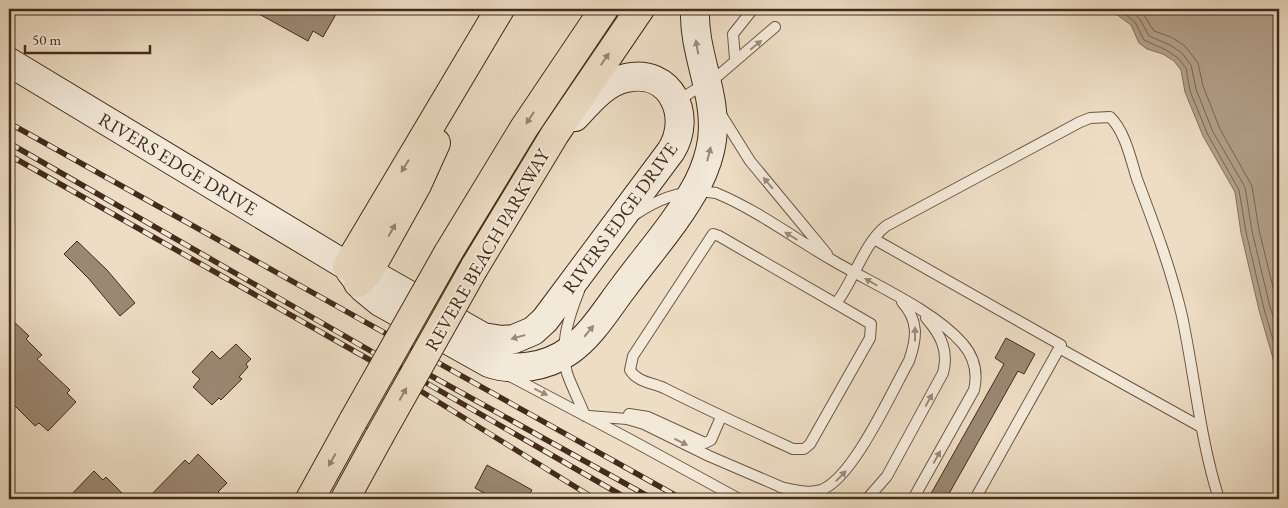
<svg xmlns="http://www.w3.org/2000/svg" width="1288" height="508" font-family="'EB Garamond',serif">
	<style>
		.water { fill: #b3a18b; stroke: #86725e }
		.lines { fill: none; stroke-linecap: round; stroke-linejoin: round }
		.shore { stroke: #7b6653; stroke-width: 1 }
		.building { fill: #9b8873; stroke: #432c1b }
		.lane-casing { stroke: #6e5845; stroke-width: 12 }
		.secondary-casing { stroke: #432c1b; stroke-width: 30 }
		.highway-casing { stroke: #432c1b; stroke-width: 30 }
		.lane { stroke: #f3e9d9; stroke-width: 10 }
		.secondary { stroke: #f3e9d9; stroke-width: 28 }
		.highway { stroke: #edddc4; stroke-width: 28 }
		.rail-casing { stroke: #432c1b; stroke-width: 5.5 }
		.rail { stroke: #f3e9d9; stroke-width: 4; stroke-dasharray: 11; stroke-linecap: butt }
		.highway-bridge-casing { stroke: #432c1b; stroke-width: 30; stroke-linecap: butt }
		.highway-bridge { stroke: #edddc4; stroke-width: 28 }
		.oneway { fill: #9b8a7a }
		.oneway2 { fill: #988470 }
		.labels { text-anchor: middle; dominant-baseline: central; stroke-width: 4; stroke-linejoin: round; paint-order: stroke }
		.street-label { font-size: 19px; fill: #432c1b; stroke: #f3e9d9 }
	</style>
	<rect width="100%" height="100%" fill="#edddc4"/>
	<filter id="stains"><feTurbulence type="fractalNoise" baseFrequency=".004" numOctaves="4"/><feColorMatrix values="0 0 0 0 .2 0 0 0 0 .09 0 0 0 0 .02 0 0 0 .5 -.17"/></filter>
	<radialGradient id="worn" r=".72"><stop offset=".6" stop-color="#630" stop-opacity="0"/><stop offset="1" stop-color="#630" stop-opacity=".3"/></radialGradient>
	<path class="water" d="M1109,9h170v370l-20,-69 -18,-77 -6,-41 -32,-56 -18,-44 -4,-22 -7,-9 -11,-7 -16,-5 -8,-6 -8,-18z"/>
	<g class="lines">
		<path class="shore" d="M1118,9l17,13 9,18 22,10 12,8 8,10 4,23 18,44 31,55 7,42 18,77 15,51
			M1129,9l11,10 9,17 21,9 12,8 9,12 5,24 17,43 32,55 7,44 18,76 9,28
			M1140,9l14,22 17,6 14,9 13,17 5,23 17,43 32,57 7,44 20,82"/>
	</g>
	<path class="building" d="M250,9h89l-16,28 -10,-6 -5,10z
		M77,241l30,29 28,33 -15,13 -31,-37 -25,-25z
		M9,317l20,19 -3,3 16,16 -5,4 33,31 -3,3 9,9 -28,29 -9,-8 -4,3 -26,-26z
		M1006,338l29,16 -11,20 -6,-3 -72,128h-18l76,-135 -9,-6z
		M236,344l15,15 -5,5 2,3 -9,10 3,2 -21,21 -2,-2 -7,7 -19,-18 7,-8 -8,-7 20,-21 8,8z
		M198,454l29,29 -9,9 7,7h-78l38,-39 4,4z
		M487,465l45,25 -5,9h-32l-20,-11z
		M94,471l9,9 3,-3 22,22h-61z"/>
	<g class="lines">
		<defs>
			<path id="lane" d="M735,59l-2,-25 20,-25
				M677,101l42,-26 56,-48
				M720,113l30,48 77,93
				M636,214c23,-16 51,-26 80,-21 41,17 78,45 116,67 39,23 102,50 131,84 11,13 15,29 11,46l-61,109
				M713,234l6,2 152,88 -1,14 -60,106 -6,5h-11c-44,-20 -87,-40 -129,-61 -11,-5 -27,-6 -34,-18l3,-14z
				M874,239l187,106 -86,154
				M579,291c-10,25 -20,55 -12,82 5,15 13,29 18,43
				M837,302c17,-22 27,-59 49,-76l194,-104 10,-4 20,-1c15,14 21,43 27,62 17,45 34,90 45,137 13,61 18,124 37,183
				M1059,348l142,79
				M508,375l123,65 108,59
				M629,414l19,3 57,26 6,-3 10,-23
				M589,416l38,3 17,5 65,32 100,43
				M780,487c13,3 28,7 41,3 32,-11 71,-99 88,-129 8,-23 10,-40 -7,-59
				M867,499l20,-23 56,-103c6,-22 -2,-38 -17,-55"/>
			<path id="secondary" d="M9,62l338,204 32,12 104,59 19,3 12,-1 19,-8 12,-11 126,-169c22,-35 0,-83 -45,-73 -21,4 -37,24 -51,39
				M350,271l13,17 17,14 109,61c25,9 58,4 80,-12 22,-15 38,-42 54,-63 25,-34 55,-67 75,-105 7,-14 12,-28 14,-43 6,-45 -19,-86 -17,-131"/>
			<path id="highway" d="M448,253l76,-125 80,-119
				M347,266l153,-257
				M474,268l81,-134 85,-125
				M358,283l10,-10 49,-88 19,-42
				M310,499l43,-78
				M345,499l34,-62"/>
		</defs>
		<use href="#lane" class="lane-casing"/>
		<use href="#secondary" class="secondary-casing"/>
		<use href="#highway" class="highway-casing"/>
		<use href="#lane" class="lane"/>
		<use href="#secondary" class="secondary"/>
		<use href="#highway" class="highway"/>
		<defs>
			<path id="rail" d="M9,123l673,376
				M9,143l619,356
				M9,155l368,209 218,135
				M417,368l236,131"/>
		</defs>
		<use href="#rail" class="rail-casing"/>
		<use href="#rail" class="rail"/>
		<defs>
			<path id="highway-bridge" d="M353,421l95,-168
				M379,437l95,-169"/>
		</defs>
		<use href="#highway-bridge" class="highway-bridge-casing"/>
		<use href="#highway-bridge" class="highway-bridge"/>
	</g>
	<defs><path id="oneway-solid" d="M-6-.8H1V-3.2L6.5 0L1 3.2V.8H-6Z" transform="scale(1.25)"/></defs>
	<g class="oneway">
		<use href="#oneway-solid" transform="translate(756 45) rotate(-39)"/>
		<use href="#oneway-solid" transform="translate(697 47) rotate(-100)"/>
		<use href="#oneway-solid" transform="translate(709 154) rotate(-76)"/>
		<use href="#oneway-solid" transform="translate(768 183) rotate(-130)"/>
		<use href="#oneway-solid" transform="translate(791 236) rotate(-149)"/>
		<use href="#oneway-solid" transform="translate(871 282) rotate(-150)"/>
		<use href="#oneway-solid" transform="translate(589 331) rotate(-50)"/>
		<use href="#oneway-solid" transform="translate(915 334) rotate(-90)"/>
		<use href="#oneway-solid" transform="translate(518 337) rotate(164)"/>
		<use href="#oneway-solid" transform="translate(541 392) rotate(26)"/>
		<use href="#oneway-solid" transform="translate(929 400) rotate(-61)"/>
		<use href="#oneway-solid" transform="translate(681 442) rotate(26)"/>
		<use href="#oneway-solid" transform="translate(937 457) rotate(-61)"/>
		<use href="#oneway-solid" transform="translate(841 476) rotate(-46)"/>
	</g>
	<g class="oneway2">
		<use href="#oneway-solid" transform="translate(605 59) rotate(-56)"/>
		<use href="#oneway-solid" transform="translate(530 118) rotate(123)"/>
		<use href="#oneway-solid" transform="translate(405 166) rotate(122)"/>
		<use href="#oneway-solid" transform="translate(392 230) rotate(-61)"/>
		<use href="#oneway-solid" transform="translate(403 394) rotate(-61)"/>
		<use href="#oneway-solid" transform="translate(332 460) rotate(119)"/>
	</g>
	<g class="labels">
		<g class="street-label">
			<text transform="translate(178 164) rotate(31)">RIVERS EDGE DRIVE</text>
			<text transform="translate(620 218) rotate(-54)">RIVERS EDGE DRIVE</text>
			<text transform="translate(487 250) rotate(-60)">REVERE BEACH PARKWAY</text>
		</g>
	</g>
	<rect width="1288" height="508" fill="none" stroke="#edddc4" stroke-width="30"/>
	<rect x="10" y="10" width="1268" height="488" fill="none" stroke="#432c1b" stroke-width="2.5"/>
	<rect x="15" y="15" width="1258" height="478" fill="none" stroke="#432c1b"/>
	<path d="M25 45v8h125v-8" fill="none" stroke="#432c1b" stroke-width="2.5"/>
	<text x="32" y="45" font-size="15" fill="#432c1b" stroke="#f3e9d9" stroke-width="4" paint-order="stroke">50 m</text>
	<rect width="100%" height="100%" filter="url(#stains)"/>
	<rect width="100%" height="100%" fill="url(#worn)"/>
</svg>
